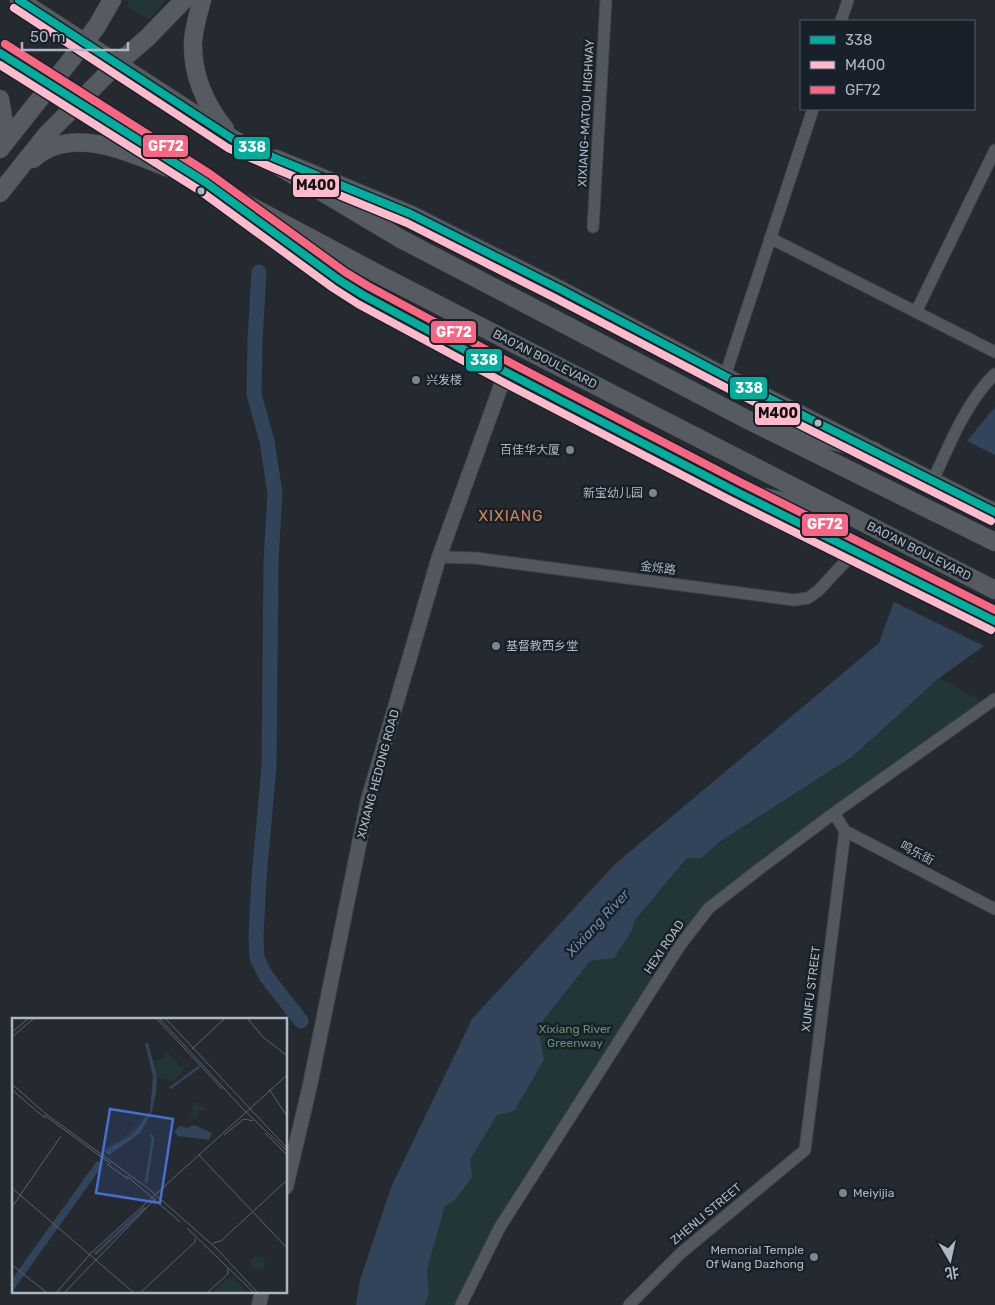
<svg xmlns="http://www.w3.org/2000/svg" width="995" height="1305" font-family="Rubik,'Noto Sans SC',sans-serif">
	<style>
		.green { fill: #223637 }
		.water { fill: #314459 }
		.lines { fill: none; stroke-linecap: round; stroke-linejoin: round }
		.canal { stroke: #314459; stroke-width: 15 }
		.minor-casing { stroke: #404549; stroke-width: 13 }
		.tertiary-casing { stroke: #404549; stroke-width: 16 }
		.secondary-casing { stroke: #404549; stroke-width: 18 }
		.primary-casing { stroke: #41474d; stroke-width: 19 }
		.minor { stroke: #53585f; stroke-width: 11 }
		.tertiary { stroke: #53585f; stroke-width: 14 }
		.secondary { stroke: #575d64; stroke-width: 16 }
		.primary { stroke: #565b61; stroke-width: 18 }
		.bus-1-casing { stroke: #18212a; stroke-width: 11 }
		.bus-2-casing { stroke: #18212a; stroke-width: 11 }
		.bus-3-casing { stroke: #18212a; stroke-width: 11 }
		.bus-1 { stroke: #01ad9c; stroke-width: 8 }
		.bus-2 { stroke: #fbc; stroke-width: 8 }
		.bus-3 { stroke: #fa6682; stroke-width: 8 }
		.bus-dot { fill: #acb7c3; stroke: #18212a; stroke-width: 2 }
		.poi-dot { fill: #7c8690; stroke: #18212a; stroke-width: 2 }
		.labels { text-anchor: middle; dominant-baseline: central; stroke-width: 5; stroke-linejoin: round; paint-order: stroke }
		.street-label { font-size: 12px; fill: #acb7c3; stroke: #18212a }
		.poi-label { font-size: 12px; fill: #acb7c3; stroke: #18212a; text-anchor: start }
		.park-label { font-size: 12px; fill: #64936c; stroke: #18212a }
		.water-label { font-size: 14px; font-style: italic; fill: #6c8aa8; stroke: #18212a }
		.quarter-label { font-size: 15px; letter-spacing: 1px; fill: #d38458; stroke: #18212a }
		.inset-river { fill: none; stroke: #314459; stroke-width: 2.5 }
		.inset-road { fill: none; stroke: #5a626b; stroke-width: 1 }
		.view { fill: #486ed2; fill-opacity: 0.15; stroke: #486ed2; stroke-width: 2.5 }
		.inset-edge { fill: none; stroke: #acb7c3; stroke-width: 2.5 }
		.line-badge { stroke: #18212a; stroke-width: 2 }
		.badge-label { font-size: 14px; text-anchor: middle; font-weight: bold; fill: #fff }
		.pale-badge-label { font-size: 14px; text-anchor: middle; font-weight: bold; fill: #111 }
	</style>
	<rect width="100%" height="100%" fill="#242a30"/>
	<path class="green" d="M129,0h36l-15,19h-3l-20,-12z
		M939,678l43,23 -150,108 -130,98 -24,34 -182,284 -41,80h-30l4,-11 -2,-24 18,-65 11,-6 16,-22 -2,-17 27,-45 41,-88 52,-66 41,-29 4,-12 52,-62h15l17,-16 133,-85z"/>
	<path class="water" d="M995,407v48l-28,-14z
		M894,602l90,44 -45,32 -87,79 -133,85 -17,16h-15l-52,62 -4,12 -17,26 -24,3 -52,66 6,33 -30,51 -17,4 -27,45 2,17 -16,22 -11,7 -18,64 2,24 -4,11h-69l4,-25 32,-95 80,-166 143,-155 264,-221z"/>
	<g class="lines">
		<path class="canal" d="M259,272l-4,68 -1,54 13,47 8,52 -4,68 -2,206 -10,111 -3,59 1,21 9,18 35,45"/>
		<defs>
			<path id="minor" d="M841,21l7,-21
				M593,227l13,-227
				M770,238l225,114
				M916,312l79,-162
				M725,376l88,-267
				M933,480c17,-36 33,-78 62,-106
				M439,557l36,1 319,42 14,-2 10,-7 37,-40
				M834,813l11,18 150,78
				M461,1305l39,-78 181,-283 28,-36 49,-38 76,-57 161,-114
				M629,1305l52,-52 124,-103 40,-319"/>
			<path id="tertiary" d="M286,1187l24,-102 58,-285 71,-243 67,-185
				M259,1305l3,-14"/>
			<path id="secondary" d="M276,158l135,56 149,75 165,87 270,136
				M240,206l99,74 24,15 143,77 229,119 260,130"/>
			<path id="primary" d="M19,0l214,139 168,100 349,182 245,121
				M202,0c-4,14 -8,28 -9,42 -1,33 12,62 32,87
				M0,53l52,32 153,97 177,94 613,314
				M0,99l4,24 -4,13
				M0,149l85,-107 12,-16 15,-26
				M33,159c38,-35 96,-6 136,9
				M0,193l47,-59 70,-70 30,-26 37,-38
				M780,428l94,23
				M735,491l93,20"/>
		</defs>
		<use href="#minor" class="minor-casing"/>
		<use href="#tertiary" class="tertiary-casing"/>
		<use href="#secondary" class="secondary-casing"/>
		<use href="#primary" class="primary-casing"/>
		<use href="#minor" class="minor"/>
		<use href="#tertiary" class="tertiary"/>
		<use href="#secondary" class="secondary"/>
		<use href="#primary" class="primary"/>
		<defs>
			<path id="bus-1" d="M19,0l214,139 42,19 136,56 149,75 165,87 270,136
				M0,53l205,129 134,98 24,15 143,77 229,119 260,130"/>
			<path id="bus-2" d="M14,8l214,140 43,19 136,56 148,75 166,87 270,136
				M0,65l199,125 134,98 25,16 143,77 229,119 261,130"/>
			<path id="bus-3" d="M5,44l205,130 135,98 23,14 143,77 229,119 255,128"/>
		</defs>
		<use href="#bus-1" class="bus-1-casing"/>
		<use href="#bus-2" class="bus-2-casing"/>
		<use href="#bus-3" class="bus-3-casing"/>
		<use href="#bus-1" class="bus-1"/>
		<use href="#bus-2" class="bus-2"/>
		<use href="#bus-3" class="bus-3"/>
	</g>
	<g class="bus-dot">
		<circle cx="201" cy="191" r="4.5"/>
		<circle cx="818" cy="423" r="4.5"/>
	</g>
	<g class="poi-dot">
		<circle cx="416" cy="380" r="5"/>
		<circle cx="570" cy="450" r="5"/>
		<circle cx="653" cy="493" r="5"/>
		<circle cx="496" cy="646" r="5"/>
		<circle cx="843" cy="1193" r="5"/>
		<circle cx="814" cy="1257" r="5"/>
	</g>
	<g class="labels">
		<g class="street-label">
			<text transform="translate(586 113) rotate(-87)">XIXIANG-MATOU HIGHWAY</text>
			<text transform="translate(545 359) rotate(27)">BAO'AN BOULEVARD</text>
			<text transform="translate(919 551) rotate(27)">BAO'AN BOULEVARD</text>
			<text transform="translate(658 568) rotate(7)">金烁路</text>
			<text transform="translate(378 774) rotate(-75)">XIXIANG HEDONG ROAD</text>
			<text transform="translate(917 853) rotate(28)">鸣乐街</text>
			<text transform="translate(664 947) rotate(-56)">HEXI ROAD</text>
			<text transform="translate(811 989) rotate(-83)">XUNFU STREET</text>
			<text transform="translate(706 1214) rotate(-40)">ZHENLI STREET</text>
		</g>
		<g class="poi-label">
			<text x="426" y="380">兴发楼</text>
			<text x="560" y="450" text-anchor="end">百佳华大厦</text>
			<text x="643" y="493" text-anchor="end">新宝幼儿园</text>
			<text x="506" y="646">基督教西乡堂</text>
			<text x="853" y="1193">Meiyijia</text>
			<text x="804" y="1250" text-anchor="end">Memorial Temple<tspan x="804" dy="14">Of Wang Dazhong</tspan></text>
		</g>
		<g class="park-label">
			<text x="575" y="1029">Xixiang River<tspan x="575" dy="14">Greenway</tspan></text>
		</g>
		<g class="water-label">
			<text transform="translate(598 923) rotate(-47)">Xixiang River</text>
		</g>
		<g class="quarter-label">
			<text x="511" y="516">XIXIANG</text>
		</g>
	</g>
	<g transform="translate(12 1018)">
		<rect width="275" height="275" fill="#242a30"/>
		<path d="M154,33l18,19 -12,12 -14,-5 -3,-16 8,-2zM181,84l13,6 -1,3 -6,-2 -3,10 -5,-2 -1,3zM136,92l-16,25 -25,15 -3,-2 20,-10zM239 245a7 7 0 1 1 14 0a7 7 0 1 1-14 0ZM218,259h3l14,15h-34z" fill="#223637"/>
		<path d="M133,25h3l9,32 -1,18 -4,18 -12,22 -31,22 -5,-4 28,-16 18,-24 3,-34zM182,107l18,8 -3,7 -31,-4 -4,-5 6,-5 7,2zM85,143l6,4 -91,127v-13zM132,188l2,3 -50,46 -2,-2z" fill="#314459"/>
		<path class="inset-river" d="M158,70l29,-21M134,165l7,-44 -2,-5"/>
		<path class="inset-road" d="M145,1l65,70M148,1l83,90 44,42M154,1l120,128M236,1l14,17 25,20M0,14l16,-13M0,19l21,-18M180,31l32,-30M0,66l34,30 103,75 67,59 41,44M257,71l18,27M0,72l33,28M32,97l67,49M253,115l22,22M212,117l20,-16 9,2M187,137l88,93M95,146l21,15M115,158l53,46M0,170l121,104M0,189l49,-71M175,210l66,64M201,225l8,-2 66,-61M0,247l34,27M45,274l34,-39 196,-178M53,274l91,-94M129,274l54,-50v-4M196,274l20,-18v-6"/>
		<path class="view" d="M98,91l63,10 -13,84 -64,-10z"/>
		<rect width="275" height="275" class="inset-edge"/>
	</g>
	<g class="line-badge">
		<rect x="142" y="134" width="47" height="24" rx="5" fill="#fa6682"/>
		<rect x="233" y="136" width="38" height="24" rx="5" fill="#01ad9c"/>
		<rect x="292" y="174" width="48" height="24" rx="5" fill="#fbc"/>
		<rect x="430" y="320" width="47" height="24" rx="5" fill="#fa6682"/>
		<rect x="465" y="348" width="38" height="24" rx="5" fill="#01ad9c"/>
		<rect x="729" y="376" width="39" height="24" rx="5" fill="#01ad9c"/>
		<rect x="754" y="402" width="47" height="24" rx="5" fill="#fbc"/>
		<rect x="801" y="513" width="48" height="24" rx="5" fill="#fa6682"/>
	</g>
	<g class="badge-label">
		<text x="166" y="151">GF72</text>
		<text x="252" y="152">338</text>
		<text x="454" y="337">GF72</text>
		<text x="484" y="365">338</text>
		<text x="749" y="393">338</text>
		<text x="825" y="529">GF72</text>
	</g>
	<g class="pale-badge-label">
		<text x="316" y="190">M400</text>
		<text x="778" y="418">M400</text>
	</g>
	<rect x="800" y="20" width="175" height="90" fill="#18212a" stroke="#535d67"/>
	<rect x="810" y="36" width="25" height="8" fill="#01ad9c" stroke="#535d67"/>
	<text x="845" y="45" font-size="15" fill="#acb7c3">338</text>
	<rect x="810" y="61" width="25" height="8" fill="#ffbbcc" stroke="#535d67"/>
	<text x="845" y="70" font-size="15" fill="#acb7c3">M400</text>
	<rect x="810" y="86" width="25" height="8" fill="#fa6682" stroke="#535d67"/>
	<text x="845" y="95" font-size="15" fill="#acb7c3">GF72</text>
	<g transform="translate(950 1260) rotate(171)" stroke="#18212a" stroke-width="4" paint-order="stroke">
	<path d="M0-4L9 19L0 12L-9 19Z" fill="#acb7c3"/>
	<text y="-8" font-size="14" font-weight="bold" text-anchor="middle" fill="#acb7c3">北</text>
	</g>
	<path d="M22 42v8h106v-8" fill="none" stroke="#acb7c3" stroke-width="2.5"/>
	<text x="30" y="42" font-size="15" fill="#acb7c3" stroke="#18212a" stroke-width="4" paint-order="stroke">50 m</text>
</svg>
